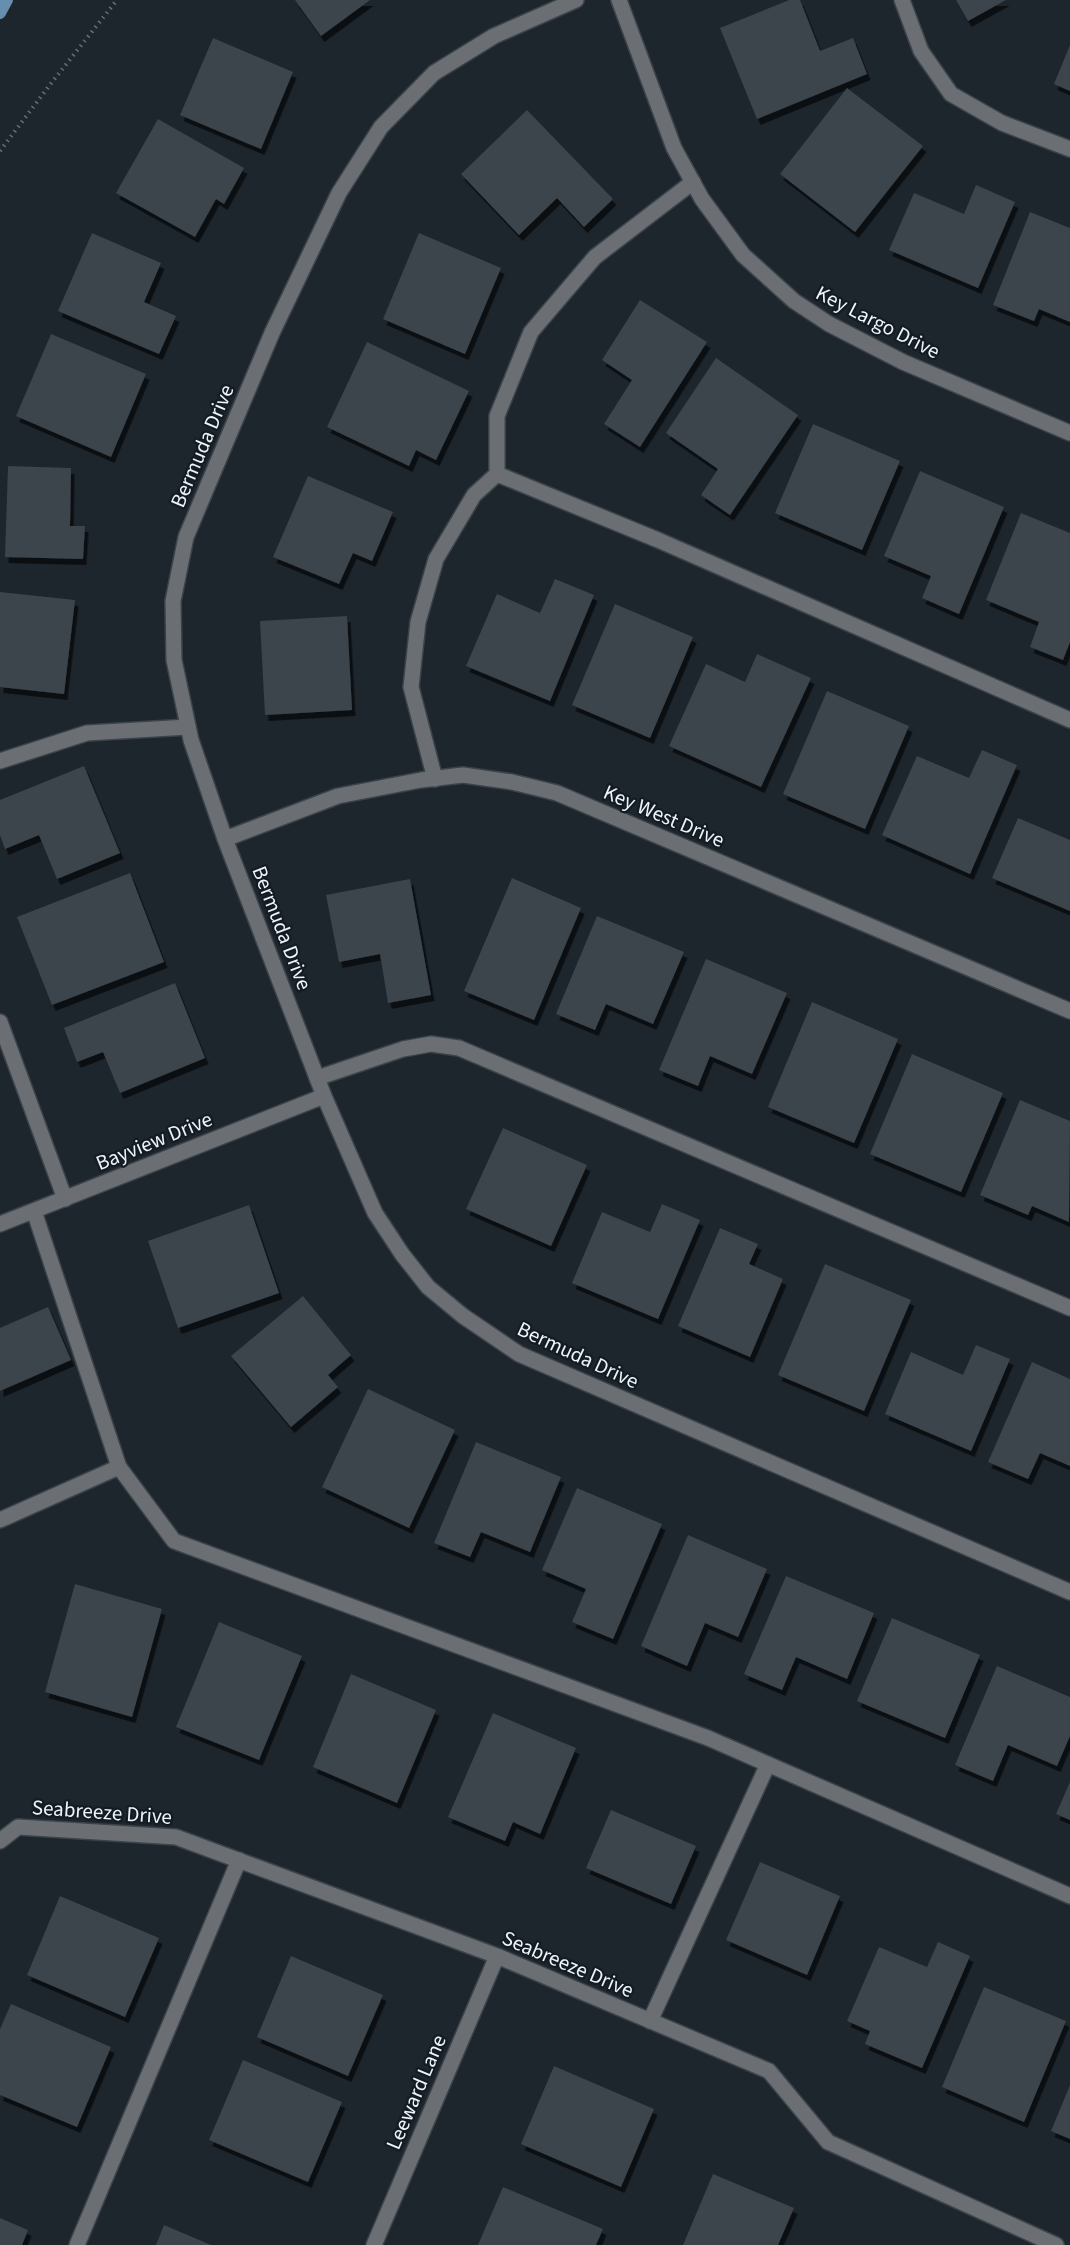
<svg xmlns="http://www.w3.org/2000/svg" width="1070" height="2245" font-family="'Source Sans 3',sans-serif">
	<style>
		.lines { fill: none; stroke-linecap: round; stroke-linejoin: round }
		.stream { stroke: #668eae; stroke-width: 12 }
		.building { fill: #3b444c; filter: url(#shadow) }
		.service-casing { stroke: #3a424a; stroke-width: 18 }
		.minor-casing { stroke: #3a424a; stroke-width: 18 }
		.path { stroke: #676f75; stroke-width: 4; stroke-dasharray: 1.5 4.5; stroke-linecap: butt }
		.service { stroke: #6b6f73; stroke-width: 15 }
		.minor { stroke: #6b6f73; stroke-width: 15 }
		.labels { text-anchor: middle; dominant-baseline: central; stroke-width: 4.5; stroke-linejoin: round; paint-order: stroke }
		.street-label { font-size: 21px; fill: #eef4f9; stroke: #141c23 }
	</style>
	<defs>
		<filter id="shadow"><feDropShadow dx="3.5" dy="6" stdDeviation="0" flood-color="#0009"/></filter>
	</defs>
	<rect width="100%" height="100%" fill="#1d252d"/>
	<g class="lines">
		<path class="stream" d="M0,13l7,-13"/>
	</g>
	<path class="building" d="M295,0h75l-49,36z
		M789,0h11l20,51 33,-13 14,36 -110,45 -37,-91z
		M956,0h50l-38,21z
		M213,38l80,34 -32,77 -81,-34z
		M1070,45v46l-16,-7z
		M847,88l76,58 -68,86 -75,-58z
		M527,110l86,89 -29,28 -27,-29 -38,37 -58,-61z
		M158,119l86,49 -20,36 -8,-5 -21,38 -79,-44z
		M976,185l39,17 -37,86 -89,-38 25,-57 50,21z
		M1030,212l40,16v94l-31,-13 -5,12 -41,-16z
		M92,233l69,30 -17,39 32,14 -17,38 -101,-43z
		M419,233l82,35 -36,86 -82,-35z
		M640,300l67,42 -67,105 -36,-23 28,-44 -30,-20z
		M51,334l95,40 -35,83 -95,-41z
		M367,342l102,49 -33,69 -20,-10 -7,16 -82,-39z
		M716,358l82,57 -68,100 -29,-20 17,-26 -52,-36z
		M813,424l87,37 -38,89 -87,-37z
		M8,466l63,2 -1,58h15l-2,33 -78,-2z
		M920,471l84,36 -45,107 -37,-16 9,-22 -47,-20z
		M308,476l85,36 -21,49 -19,-8 -14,31 -66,-27z
		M1021,513l49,20v109l-7,18 -33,-13 9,-25 -53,-22z
		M555,579l39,16 -44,106 -84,-35 31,-72 43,19z
		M0,592l75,8 -11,94 -64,-7z
		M615,604l78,33 -43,101 -78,-33z
		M347,616l5,94 -87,5 -5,-94z
		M757,654l54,24 -50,109 -92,-41 37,-82 39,18z
		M827,691l82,35 -44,103 -82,-35z
		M982,750l35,15 -47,109 -88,-39 35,-79 52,22z
		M84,766l36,87 -63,26 -18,-44 -34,14 -5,-14v-35z
		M1018,818l52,22v71l-78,-33z
		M130,873l34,89 -112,43 -35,-88z
		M512,878l69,30 -47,112 -70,-29z
		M410,879l21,116 -43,8 -8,-49 -41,8 -13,-67z
		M597,916l87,36 -31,72 -47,-20 -11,26 -39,-16z
		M706,959l81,34 -35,81 -42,-18 -12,30 -39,-16z
		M175,983l30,75 -85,35 -17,-41 -26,10 -13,-34z
		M812,1002l86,37 -44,104 -86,-36z
		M912,1054l91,39 -42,99 -91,-38z
		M1020,1100l50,21 -1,101 -37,-16 -4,9 -48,-20z
		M503,1128l84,37 -36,81 -85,-37z
		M662,1204l38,16 -42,99 -86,-36 30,-71 48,20z
		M249,1205l30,88 -101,35 -30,-87z
		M720,1228l38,16 -9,20 34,15 -33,78 -72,-31z
		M825,1264l86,36 -47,111 -86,-36z
		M303,1296l48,59 -23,20 10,12 -47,40 -60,-71z
		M48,1307l23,53 -71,31v-63z
		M976,1345l34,14 -39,92 -86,-37 26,-62 52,23z
		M1032,1362l38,17v87l-30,-13 -12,26 -40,-17z
		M368,1389l87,41 -46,98 -87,-41z
		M476,1442l85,35 -31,75 -49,-20 -11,25 -36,-14z
		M577,1488l85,36 -49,115 -41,-17 14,-33 -44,-19z
		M688,1535l79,34 -29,68 -33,-14 -18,43 -46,-20z
		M786,1576l88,37 -27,66 -51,-22 -14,33 -38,-16z
		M75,1584l87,25 -30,108 -87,-25z
		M892,1618l88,37 -35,83 -88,-37z
		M219,1622l83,34 -43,104 -83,-33z
		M997,1666l73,31v39l-13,30 -49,-21 -15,36 -38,-16z
		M351,1674l85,36 -39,93 -84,-36z
		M493,1713l83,35 -36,86 -27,-12 -8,19 -57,-24z
		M1070,1782v38l-14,-6z
		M611,1810l85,36 -25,58 -85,-36z
		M760,1862l80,34 -33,79 -81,-35z
		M60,1896l99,42 -34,79 -98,-42z
		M938,1942l32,14 -48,112 -57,-24 5,-13 -23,-10 32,-74 48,20z
		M291,1956l92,39 -35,81 -91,-39z
		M984,1987l82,34 -42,101 -82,-35z
		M11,2004l100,43 -34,80 -77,-32v-66z
		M243,2060l99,42 -34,80 -99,-42z
		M554,2066l100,43 -33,78 -100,-43z
		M1070,2085v54l-19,-8z
		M713,2174l81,34 -16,37h-95z
		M503,2187l100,42 -7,16h-118z
		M0,2218l28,12 -6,15h-22z
		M164,2225l47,20h-55z"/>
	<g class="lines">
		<defs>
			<path id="service" d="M902,0l19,51 30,43 51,29 68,26
				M497,474v-58l34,-84 64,-75 98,-75
				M0,761l87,-28 101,-6
				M435,779l-24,-92 7,-65 18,-63 38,-64 23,-21 161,66 412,180
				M0,1022l65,177
				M317,1078l86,-29 28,-5 28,4 611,260
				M34,1211l85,256
				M0,1520l119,-53 55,74 534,197 362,158
				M650,2021l118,-257
				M77,2245l162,-385"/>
			<path id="minor" d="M576,0l-82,36 -60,37 -53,54 -42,66 -67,140 -86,204 -13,64 1,59 17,80 34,99 99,257 51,117 27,41 26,33 35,29 56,38 551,238
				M619,0l55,148 28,51 41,56 51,46 35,23 74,38 167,71
				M225,839l113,-43 83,-16 42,-5 49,7 45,11 513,218
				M0,1224l324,-128
				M0,1841l18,-14 158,10 321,119 272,115 59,71 228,103
				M374,2245l123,-289"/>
		</defs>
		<use href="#service" class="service-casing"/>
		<use href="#minor" class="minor-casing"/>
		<path class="path" d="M0,151l49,-65 68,-86"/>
		<use href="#service" class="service"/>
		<use href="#minor" class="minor"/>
	</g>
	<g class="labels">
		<g class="street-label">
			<text transform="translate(878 322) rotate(27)">Key Largo Drive</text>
			<text transform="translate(202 446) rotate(-67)">Bermuda Drive</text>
			<text transform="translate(664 816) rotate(23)">Key West Drive</text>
			<text transform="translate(282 928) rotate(69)">Bermuda Drive</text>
			<text transform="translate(154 1141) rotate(-22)">Bayview Drive</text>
			<text transform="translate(578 1355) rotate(25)">Bermuda Drive</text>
			<text transform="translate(102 1812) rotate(4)">Seabreeze Drive</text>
			<text transform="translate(568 1964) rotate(23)">Seabreeze Drive</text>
			<text transform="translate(416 2092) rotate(-67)">Leeward Lane</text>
		</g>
	</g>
</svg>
